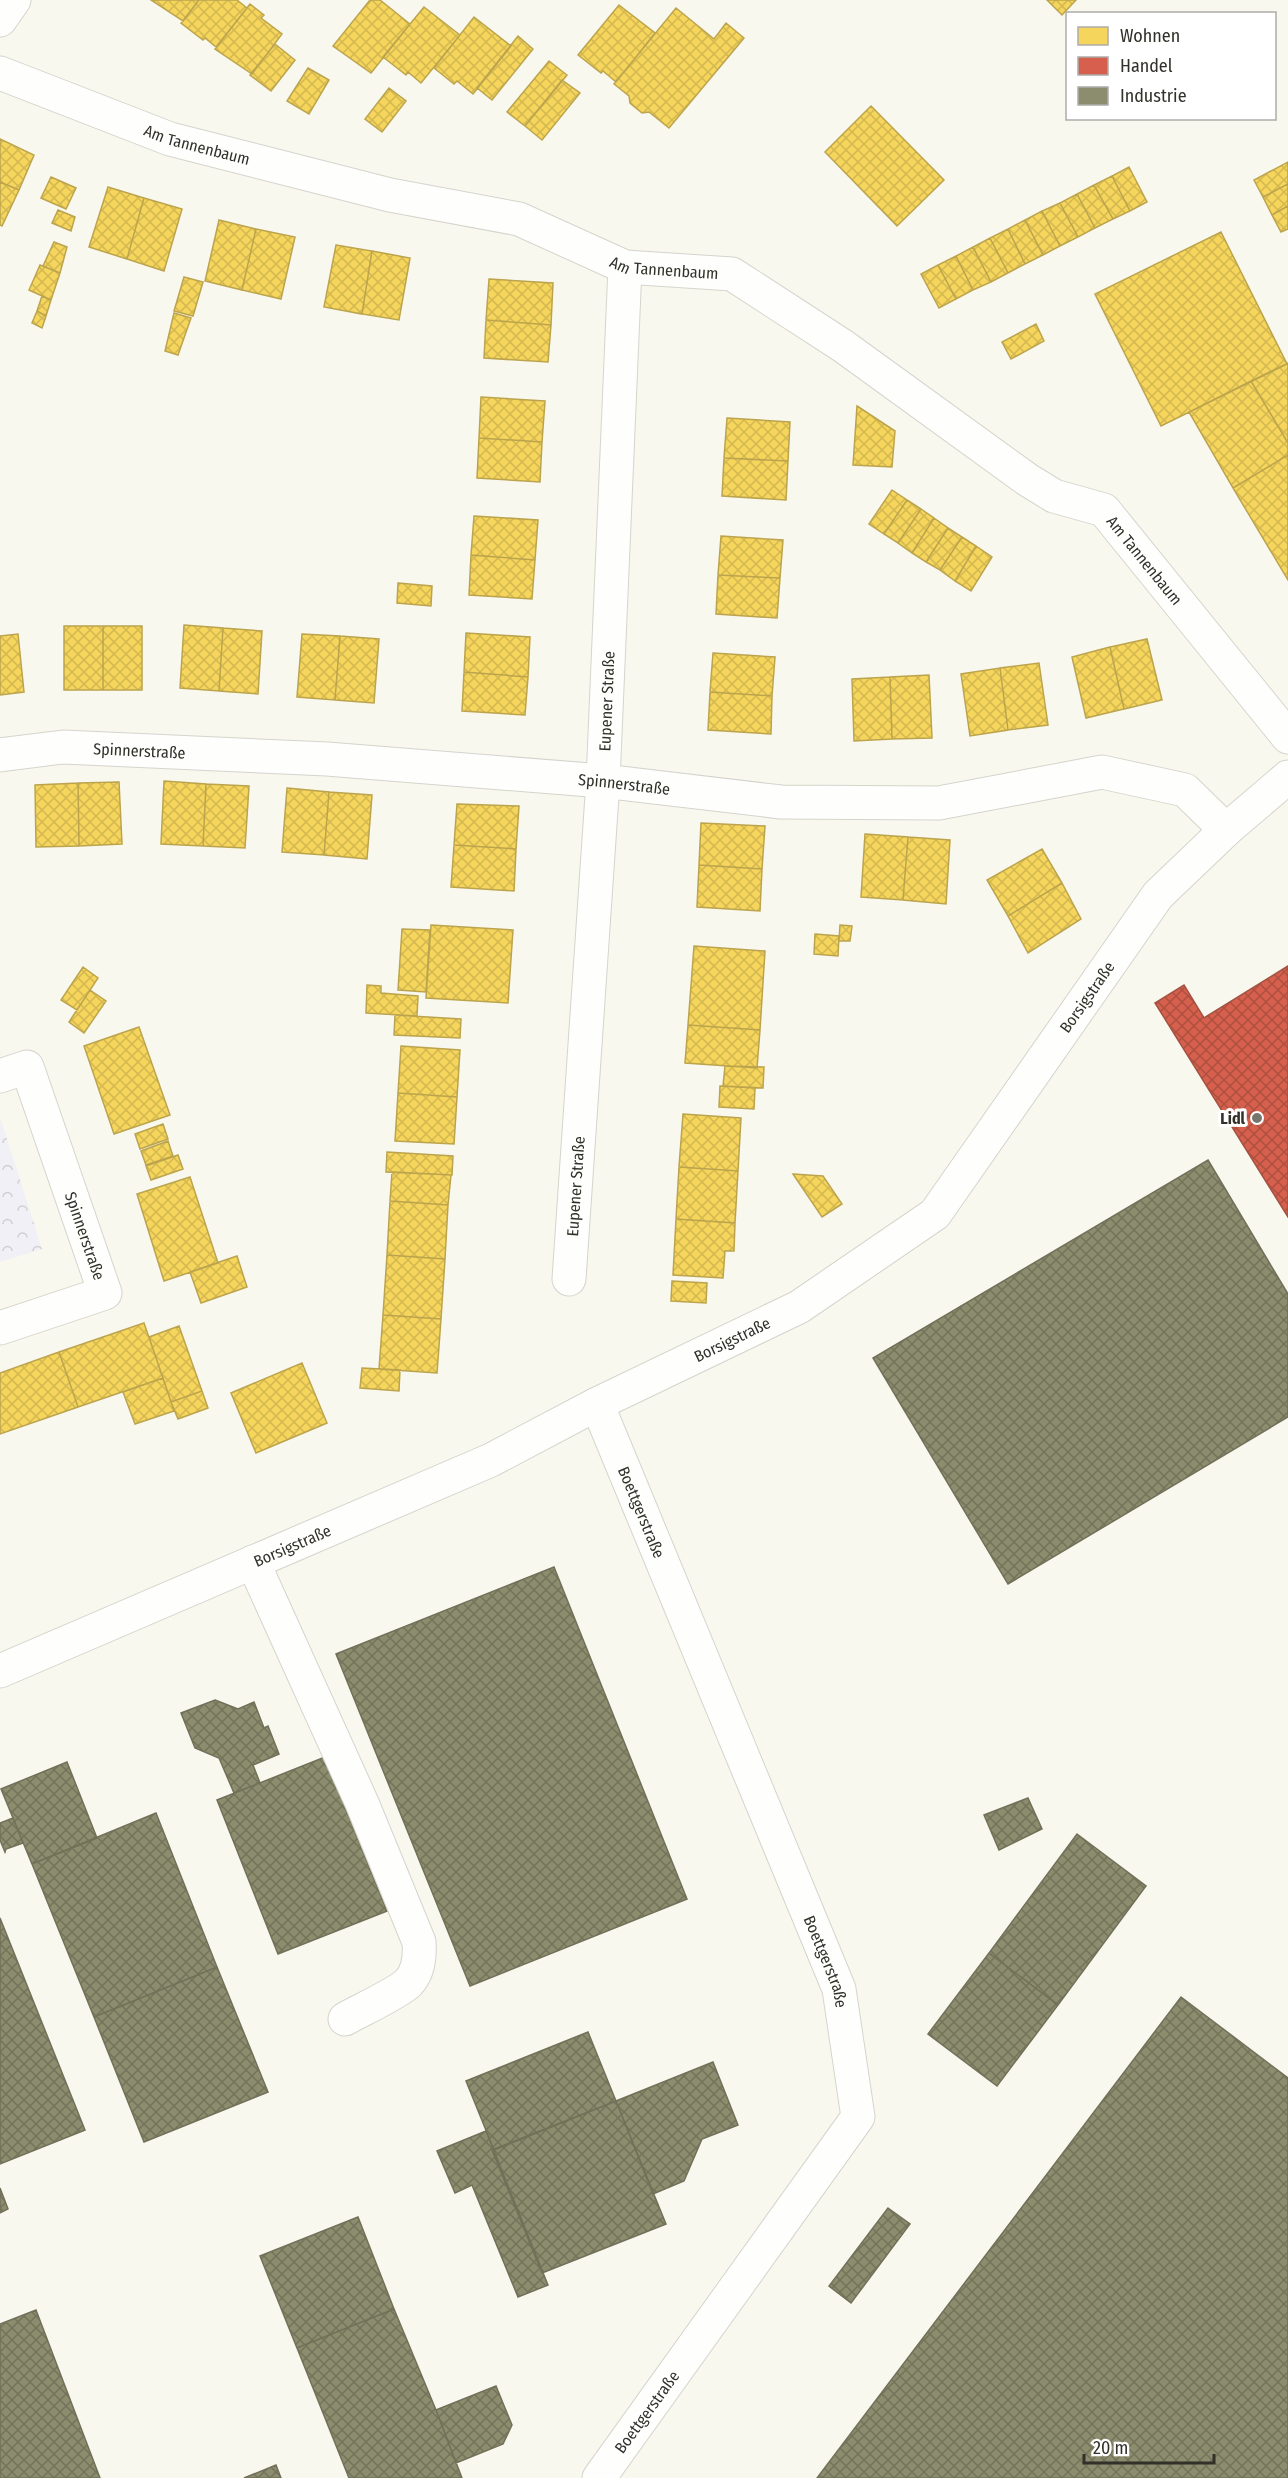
<svg xmlns="http://www.w3.org/2000/svg" width="1288" height="2478" font-family="'Fira Sans Condensed',sans-serif">
	<style>
		.forest { fill: url(#forest-crowns) }
		.homes { fill: url(#homes-cross-hatch); stroke: #bba44d; stroke-width: 1.5 }
		.shops { fill: url(#shops-cross-hatch); stroke: #a45242; stroke-width: 1.5 }
		.industry { fill: url(#industry-cross-hatch); stroke: #717059; stroke-width: 1.5 }
		.lines { fill: none; stroke-linecap: round; stroke-linejoin: round }
		.minor-casing { stroke: #d5d4cd; stroke-width: 35 }
		.minor { stroke: #fefefc; stroke-width: 33 }
		.poi-dot { fill: #77766e; stroke: #fff; stroke-width: 2 }
		.labels { text-anchor: middle; dominant-baseline: central; stroke-width: 6; stroke-linejoin: round; paint-order: stroke }
		.street-label { font-size: 16px; fill: #313029; stroke: #fff }
		.poi-label { font-size: 16px; font-weight: bold; fill: #313029; stroke: #fff; text-anchor: end }
	</style>
	<defs>
		<pattern id="forest-crowns" width="20" height="18" patternUnits="userSpaceOnUse" patternTransform="scale(1.5)"><rect width="20" height="18" fill="#f0f0f6"/><path d="M2 6a3 3 0 1 1 6 0M12 15a3 3 0 1 1 6 0" fill="none" stroke="#ceced3"/></pattern>
		<pattern id="homes-cross-hatch" width="8" height="8" patternUnits="userSpaceOnUse" patternTransform="scale(1.5)"><rect width="8" height="8" fill="#f6d55c"/><path d="M0 0l8 8M0 8l8-8" fill="none" stroke="#d3b750"/></pattern>
		<pattern id="shops-cross-hatch" width="8" height="8" patternUnits="userSpaceOnUse" patternTransform="scale(1.5)"><rect width="8" height="8" fill="#d6604d"/><path d="M0 0l8 8M0 8l8-8" fill="none" stroke="#ae5040"/></pattern>
		<pattern id="industry-cross-hatch" width="8" height="8" patternUnits="userSpaceOnUse" patternTransform="scale(1.5)"><rect width="8" height="8" fill="#8c8c6e"/><path d="M0 0l8 8M0 8l8-8" fill="none" stroke="#73735a"/></pattern>
	</defs>
	<rect width="100%" height="100%" fill="#f9f8ee"/>
	<path class="forest" d="M1,1120l41,129 -42,13v-141z"/>
	<path class="homes" d="M151,0h48l-16,21z
		M199,0h38l10,8 -31,39 -11,-9 -2,2 -22,-17z
		M370,0h10l30,24 -39,49 -38,-27z
		M1047,0h29l-14,15z
		M250,4l14,11 -3,3 21,16 -30,40 -37,-25z
		M619,5l36,28 -39,49 -13,-11 -2,2 -23,-18z
		M424,7l36,28 -39,48 -13,-11 -2,3 -23,-18z
		M676,8l38,31 12,-16 18,15 -75,90 -20,-16 -7,1 -12,-10 -1,-7 -15,-12z
		M474,17l37,29 -38,48 -16,-13 -3,3 -20,-16z
		M518,36l15,13 -41,51 -15,-12z
		M275,44l20,16 -24,31 -21,-16z
		M549,61l18,14 -42,51 -18,-14z
		M308,68l21,12 -20,34 -22,-13z
		M562,80l18,13 -38,47 -17,-14z
		M389,88l17,13 -24,31 -17,-13z
		M871,106l73,74 -47,46 -72,-74z
		M0,139l34,16 -15,35 -19,-8z
		M1288,162v22l-25,13 -9,-17z
		M1129,167l18,35 -17,9 -18,-35z
		M1112,176l18,35 -17,8 -19,-34z
		M51,177l25,11 -10,21 -25,-11z
		M0,182l19,8 -17,36 -2,-1z
		M1288,184v22l-16,9 -9,-18z
		M1094,185l19,34 -18,9 -18,-34z
		M108,187l36,11 -17,61 -38,-12z
		M1077,194l18,34 -17,9 -18,-34z
		M144,198l38,11 -18,62 -37,-12z
		M1060,203l18,34 -18,9 -18,-35z
		M1288,206v23l-7,3 -9,-17z
		M58,210l17,7 -4,14 -19,-8z
		M1042,211l18,35 -17,9 -18,-35z
		M219,220l37,9 -14,61 -37,-9z
		M1025,220l18,35 -18,9 -17,-35z
		M256,229l39,8 -14,62 -39,-9z
		M1008,229l17,35 -17,9 -18,-35z
		M1221,232l66,132 -126,62 -66,-132z
		M990,238l18,35 -17,9 -18,-35z
		M54,242l13,5 -7,26 -17,-7z
		M336,245l36,6 -10,63 -38,-7z
		M973,247l18,35 -18,8 -17,-34z
		M372,251l38,7 -11,62 -37,-6z
		M956,256l17,34 -17,9 -18,-34z
		M40,265l20,8 -9,27 -22,-10z
		M938,265l18,34 -17,9 -18,-34z
		M184,277l19,5 -10,34 -19,-5z
		M489,279l64,4 -2,42 -65,-5z
		M42,296l9,4 -5,16 -9,-5z
		M37,311l9,5 -4,12 -10,-5z
		M174,313l17,5 -13,37 -13,-4z
		M486,320l65,5 -3,37 -64,-4z
		M1036,324l8,17 -33,18 -9,-17z
		M1288,363v80l-37,-62z
		M1251,381l37,62v12l-55,33 -44,-76z
		M481,397l64,4 -3,41 -63,-4z
		M857,406l38,25 -3,36 -39,-2z
		M727,418l63,4 -2,39 -64,-3z
		M479,438l63,4 -2,40 -63,-4z
		M1288,455v125l-55,-92z
		M724,458l64,3 -2,39 -64,-4z
		M892,490l15,10 -23,34 -15,-10z
		M907,500l14,9 -23,34 -14,-9z
		M921,509l13,9 -22,35 -14,-10z
		M474,516l64,4 -3,40 -64,-5z
		M934,518l14,10 -22,34 -14,-9z
		M948,528l14,9 -22,33 -14,-8z
		M721,536l62,4 -3,38 -62,-3z
		M962,537l14,9 -21,35 -15,-11z
		M976,546l16,11 -21,34 -16,-10z
		M471,555l64,5 -3,39 -63,-4z
		M718,575l62,3 -3,40 -61,-4z
		M398,583l34,3 -1,20 -34,-3z
		M184,625l39,3 -4,63 -39,-3z
		M64,626h39v64h-39z
		M103,626h39v64h-39z
		M223,628l39,3 -4,63 -39,-3z
		M466,633l64,4 -2,40 -64,-5z
		M18,634l6,58 -24,3v-59z
		M302,634l38,2 -5,64 -38,-3z
		M340,636l39,3 -5,64 -39,-3z
		M1147,639l15,61 -38,9 -14,-62z
		M1110,647l14,62 -38,9 -14,-61z
		M713,653l62,4 -3,39 -62,-4z
		M1039,663l9,62 -40,5 -8,-62z
		M1000,668l8,62 -38,6 -9,-62z
		M464,672l64,5 -3,38 -63,-4z
		M929,675l3,63 -40,1 -2,-62z
		M890,677l2,62 -38,2 -2,-62z
		M710,692l62,4 -1,38 -63,-4z
		M164,781l42,3 -3,62 -42,-2z
		M119,782l3,62 -43,2 -1,-63z
		M78,783l1,63 -43,1 -1,-62z
		M206,784l43,2 -4,62 -42,-2z
		M287,788l42,4 -5,63 -42,-3z
		M329,792l43,3 -5,64 -43,-4z
		M457,804l62,2 -3,43 -62,-4z
		M701,823l64,3 -3,43 -63,-4z
		M865,834l43,3 -5,63 -42,-3z
		M908,837l42,3 -4,64 -43,-4z
		M454,845l62,4 -2,42 -63,-4z
		M1042,849l20,34 -54,33 -21,-36z
		M699,865l63,4 -2,42 -63,-4z
		M1062,883l19,36 -53,34 -20,-37z
		M431,925l82,5 -5,73 -82,-5z
		M840,925l12,1 -2,15h-11z
		M402,929l28,1 -4,62 -28,-2z
		M815,934l24,2 -1,20 -24,-2z
		M694,946l71,5 -5,79 -72,-5z
		M83,967l15,11 -21,32 -16,-10z
		M367,985l14,1v7l37,3 -1,20 -51,-3z
		M90,990l16,11 -22,32 -15,-11z
		M395,1015l66,4 -1,19 -66,-3z
		M688,1025l72,5 -3,38 -72,-5z
		M139,1027l31,88 -56,19 -30,-88z
		M401,1046l59,4 -3,47 -59,-4z
		M725,1066l39,1 -1,21 -40,-2z
		M720,1086l35,2 -1,21 -35,-2z
		M398,1093l59,4 -3,47 -59,-3z
		M683,1114l58,4 -3,53 -59,-4z
		M163,1124l5,15 -28,10 -5,-15z
		M168,1141l5,15 -27,9 -5,-14z
		M387,1152l66,4 -1,19 -66,-3z
		M178,1155l5,14 -32,11 -5,-14z
		M679,1167l59,4 -3,52 -59,-4z
		M392,1172l59,3 -3,30 -58,-4z
		M793,1174l30,2 19,28 -20,13z
		M190,1177l28,86 -54,18 -27,-87z
		M390,1201l58,4 -3,54 -58,-4z
		M676,1219l59,4 -1,28h-9l-2,27 -50,-3z
		M387,1255l58,4 -4,60 -58,-4z
		M237,1256l10,31 -46,16 -11,-31z
		M672,1281l35,2 -1,20 -35,-2z
		M383,1315l58,4 -4,54 -58,-4z
		M144,1323l19,55 -85,29 -19,-55z
		M179,1326l23,65 -31,11 -22,-65z
		M59,1352l19,55 -78,27v-61z
		M302,1363l25,60 -71,30 -25,-60z
		M362,1368l38,2 -1,21 -39,-3z
		M163,1378l11,33 -39,13 -12,-32z
		M202,1391l6,17 -30,11 -7,-17z"/>
	<path class="shops" d="M1288,966v251l-133,-214 29,-18 20,33z"/>
	<path class="industry" d="M1208,1160l80,134v123l-280,167 -135,-226z
		M554,1567l133,332 -217,87 -134,-332z
		M215,1700l23,9 16,-7 10,26 4,-2 11,28 -26,11 7,18 -26,10 -15,-35 -24,-10 -14,-35z
		M325,1757l62,154 -109,43 -61,-154z
		M67,1762l30,76 -65,26 -31,-75z
		M1028,1798l14,31 -43,21 -15,-35z
		M156,1813l61,154 -123,50 -62,-153z
		M13,1818l10,25 -17,6 -1,3 -5,-12v-17z
		M1077,1834l69,52 -88,119 -69,-52z
		M0,1918l85,212 -85,34z
		M989,1953l69,52 -61,81 -69,-52z
		M217,1967l51,125 -124,50 -50,-125z
		M1181,1997l107,81v400h-471z
		M588,2032l28,69 -122,49 -28,-69z
		M713,2062l25,63 -36,14 -18,42 -31,13 -37,-93z
		M616,2101l50,123 -124,49 -50,-123z
		M486,2131l62,154 -30,12 -46,-112 -17,8 -18,-42z
		M0,2188l8,21 -8,4z
		M888,2208l22,16 -59,79 -22,-17z
		M358,2217l36,92 -97,39 -37,-92z
		M394,2309l42,101 26,68h-113l-52,-130z
		M36,2310l64,168h-100v-154z
		M496,2386l16,39 -9,19 -47,19 -20,-53z
		M276,2465l5,13h-37z"/>
	<g class="lines">
		<defs>
			<g id="minor">
				<path d="M0,20l14,-20"/>
				<path id="s1" d="M0,73l170,66 220,56 129,24 106,48 107,7 111,72 185,134 26,16 50,14 184,227"/>
				<path id="s2" d="M0,755l63,-8 264,12 276,22 178,21 158,1 163,-31 83,18 41,40"/>
				<path id="s3" d="M0,1076l27,-9 78,226 -105,35"/>
				<path id="s4" d="M569,1279l34,-498 22,-514"/>
				<path id="s5" d="M597,1404l242,585 19,128 -259,361"/>
				<path d="M253,1562l109,241 57,139c1,14 -1,31 -11,41 -10,10 -49,28 -63,36"/>
				<path id="s6" d="M0,1671l491,-211 106,-56 202,-97 136,-93 223,-319 68,-65 62,-53"/>
			</g>
		</defs>
		<use href="#minor" class="minor-casing"/>
		<use href="#minor" class="minor"/>
	</g>
	<circle class="poi-dot" cx="1257" cy="1118" r="6"/>
	<g class="labels">
		<g class="street-label">
			<text stroke="none"><textPath href="#s1" startOffset="210">Am Tannenbaum</textPath></text>
			<text stroke="none"><textPath href="#s1" startOffset="696">Am Tannenbaum</textPath></text>
			<text stroke="none"><textPath href="#s1" startOffset="1272">Am Tannenbaum</textPath></text>
			<text stroke="none"><textPath href="#s4" startOffset="579">Eupener Straße</textPath></text>
			<text stroke="none"><textPath href="#s2" startOffset="140">Spinnerstraße</textPath></text>
			<text stroke="none"><textPath href="#s2" startOffset="626">Spinnerstraße</textPath></text>
			<text stroke="none"><textPath href="#s6" startOffset="1308">Borsigstraße</textPath></text>
			<text stroke="none"><textPath href="#s4" startOffset="93">Eupener Straße</textPath></text>
			<text stroke="none"><textPath href="#s3" startOffset="207">Spinnerstraße</textPath></text>
			<text stroke="none"><textPath href="#s6" startOffset="804">Borsigstraße</textPath></text>
			<text stroke="none"><textPath href="#s5" startOffset="117">Boettgerstraße</textPath></text>
			<text stroke="none"><textPath href="#s6" startOffset="318">Borsigstraße</textPath></text>
			<text stroke="none"><textPath href="#s5" startOffset="603">Boettgerstraße</textPath></text>
			<text transform="translate(647 2412) rotate(-54)">Boettgerstraße</text>
		</g>
		<g class="poi-label">
			<text x="1245" y="1118">Lidl</text>
		</g>
	</g>
	<rect x="1066" y="12" width="210" height="108" fill="#ffffff" stroke="#adaca9" stroke-width="1.5"/>
	<rect x="1078" y="27" width="30" height="18" fill="#f6d55c" stroke="#adaca9" stroke-width="1.5"/>
	<text x="1120" y="42" font-size="18" fill="#313029">Wohnen</text>
	<rect x="1078" y="57" width="30" height="18" fill="#d6604d" stroke="#adaca9" stroke-width="1.5"/>
	<text x="1120" y="72" font-size="18" fill="#313029">Handel</text>
	<rect x="1078" y="87" width="30" height="18" fill="#8c8c6e" stroke="#adaca9" stroke-width="1.5"/>
	<text x="1120" y="102" font-size="18" fill="#313029">Industrie</text>
	<path d="M1084 2454v9h130v-9" fill="none" stroke="#313029" stroke-width="3"/>
	<text x="1093" y="2454" font-size="18" fill="#313029" stroke="#ffffff" stroke-width="4.5" paint-order="stroke">20 m</text>
</svg>
